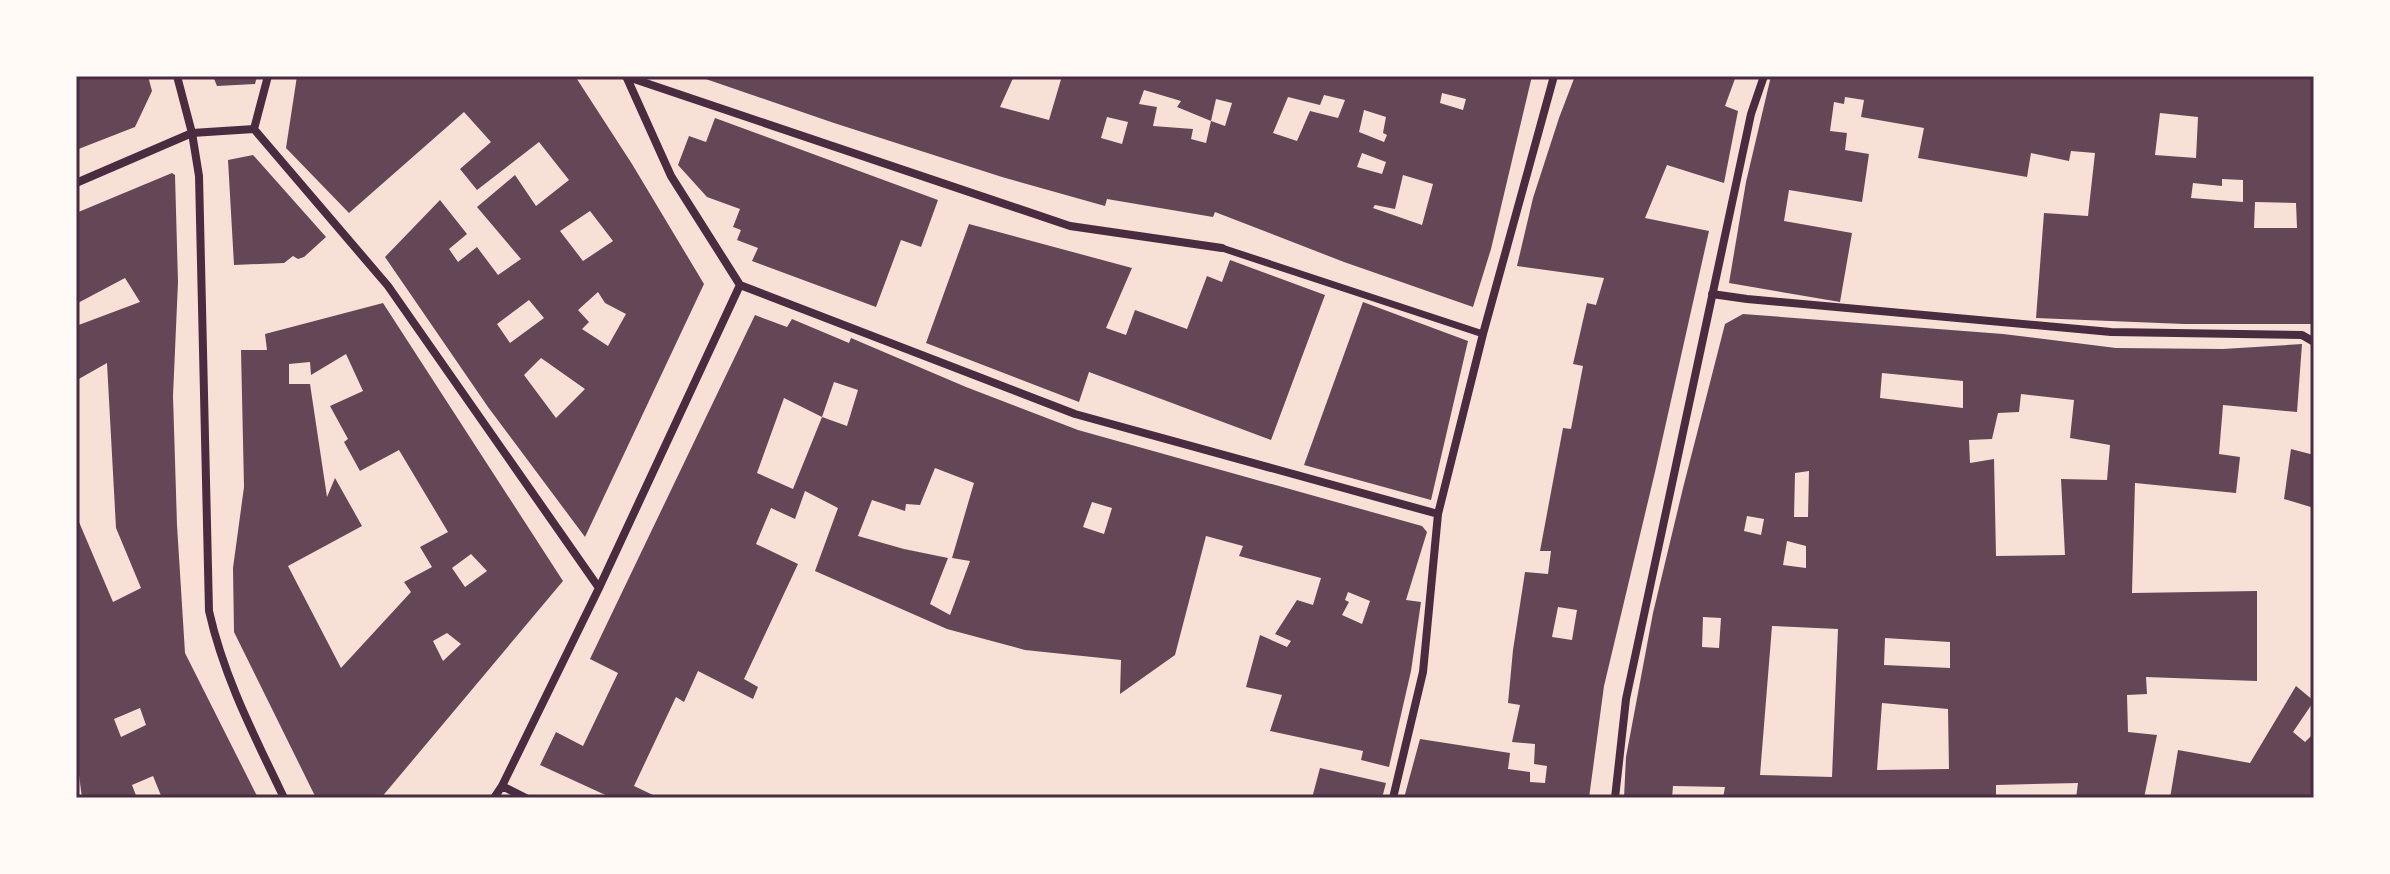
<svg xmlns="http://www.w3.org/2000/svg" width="2390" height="874" font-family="'Zilla Slab',serif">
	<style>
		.building { fill: #644757; fill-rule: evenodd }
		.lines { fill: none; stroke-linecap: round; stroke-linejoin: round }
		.pedestrian { stroke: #4a2c40; stroke-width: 7 }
		.minor { stroke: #4a2c40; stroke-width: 8 }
		.neatline { fill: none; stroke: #4a2c40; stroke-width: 3 }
	</style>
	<rect width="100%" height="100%" fill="#f7e1d7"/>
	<path class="building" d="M76,76h72l4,15 -17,36 -59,23z
		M213,76h44l-2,8 -38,2z
		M297,76h278l57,88 72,120 -119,253 -97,-130 -103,-150 55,-57 27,34 -18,15 9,13 19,-15 21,28 23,-16 -44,-52 38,-32 21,31 33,-26 -30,-38 -62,48 -17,-21 31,-27 -27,-30 -115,101 -63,-65zM590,211l23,30 -30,20 -23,-30zM598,292l7,11 21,11 -18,32 -26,-17 7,-7 -11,-12zM529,300l15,18 -34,25 -13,-19zM541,358l44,31 -29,29 -32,-43z
		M697,76h317l-14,31 49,13 13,-44h470l-41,173 -18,58 -129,-45 -129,-50 -2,5 -106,-18 -2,7 -103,-29 -168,-54zM1144,90l37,11 -4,6 34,14 -5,22 -15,-4 2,-10 -40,-3 4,-19 -18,-3zM1442,93l24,6 -3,11 -23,-7zM1324,95l21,5 -7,18 -28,-7 -13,30 -24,-8 15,-36 32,8zM1216,99l16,4 -7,23 -14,-5zM1364,110l22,7 -3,16 4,2 -3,7 -25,-10zM1107,117l21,5 -6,22 -21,-6zM1362,153l24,9 -4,12 -25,-7zM1403,175l30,9 -11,41 -49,-17 2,-3 20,4z
		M1575,76h161l-11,30 13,5 -14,72 -57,-18 -22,53 64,13 -54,241 -51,214 -15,112h-185l16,-59 90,14 -2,16 22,3v10l15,1 2,-17 -13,-2 1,-20 -23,-2 8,-37 -12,-2 5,-53 12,-78 23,2 3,-23h-11l23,-123 8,1 12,-63 -10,-2 14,-61 9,2 8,-27 -87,-12 16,-68 26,-80zM1558,607l19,3 -5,30 -20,-3z
		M1771,76h543v248h-130l-148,-6 8,-105 44,3 7,-63 -24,-2 -2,10 -38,-8 -4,24 -109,-19 6,-30 -63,-11 3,-17 -19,-3 -1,7 -10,-2 -4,29 17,2 -2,17 24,4 -7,48 -73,-12 -5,31 68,12 -12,69 -111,-19 17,-101zM2160,113l38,4 -2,41 -41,-3zM2222,179l21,1v22l-52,-4 2,-15 29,3zM2255,202l41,1 1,25h-43z
		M715,118l223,82 -17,47 -20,-7 -25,67 -124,-46 6,-13 -21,-8 4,-10 -8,-3 7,-18 -33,-12 -29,-32 11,-29 17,6z
		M253,155l73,82 -22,20 -6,2 -5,-3 -9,7 -50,2 -6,-105z
		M172,173l3,2 3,107 -5,114 4,129 8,128 73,145h-96l-9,-22 -21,9 5,13h-55l-6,-46v-237l37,87 28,-14 -25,-60 -9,-165 -30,17 -1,-54 64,-24 -15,-24 -49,26v-91zM140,708l6,17 -25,12 -7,-18z
		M969,224l163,44 -26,60 20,7 9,-25 52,19 20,-53 15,6 8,-22 95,35 -54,145 -182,-68 -10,30 -153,-59z
		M1363,302l105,39 -37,159 -127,-35z
		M383,303l180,278 -182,217h-65l-82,-166 -1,-64 11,-81 -3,-137h26l-2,-16zM346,354l17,37 -33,15 18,33 -4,3 16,29 39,-21 49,82 -28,15 12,20 -28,15 7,10 -70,76 -53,-102 74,-40 -27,-48 -8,19 -17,-113h-21v-20l21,-2 1,13zM471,554l16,17 -22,16 -13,-19zM447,633l14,11 -18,17 -10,-20z
		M1743,314l260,20 113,14 107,1 79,-5 -5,68 -74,-7 -4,49 21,3 -4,36 -101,-10 -3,110 125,-2v90l-111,-4 1,17 -20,1 1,37 29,3 -13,63h-68l2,-15 -82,2v13h-273l2,-11 -52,-1 -1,12h-48l2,-41 27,-144 30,-125 42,-164zM1882,373l81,8v27l-83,-10zM2021,394l53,6 -4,38 40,7 -3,35 -46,-1 4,76 -69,1 -2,-97 -24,4 -1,-23 23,-1 6,-26 21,-1zM1809,471l-1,46h-14l1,-44zM1747,516l17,3 -3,16 -17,-4zM1787,541l19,5v22l-23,-3zM1703,617l18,1 -2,30 -17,-1zM1772,626l66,3 -6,148 -72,-2zM1885,638l65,4v26l-66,-3zM1882,703l66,6 1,60 -72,1z
		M755,315l32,12 5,-8 57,24 2,-5 115,49 112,43 344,96 5,6 -21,68 15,2 -10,69 -22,96 -28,-7 2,-9 -93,-20 12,-36 -36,-8 14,-52 27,12 4,-6 -16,-7 22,-34 16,5 8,-27 -82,-22 4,-10 -37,-10 -31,119 -55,39 1,-34 -96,-10 -78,-21 -132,-58 23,-63 -33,-17 -10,28 -24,-11 -15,36 42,20 -54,115 14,8 -5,12 -55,-28 -14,31 -8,-5 -42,89 19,9 -2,3h-39l-72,-33 16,-33 27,14 35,-73 -28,-14zM834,382l24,8 -11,36 -25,-9zM784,398l38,19 -29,72 -36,-16zM935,468l39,15 -22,75 18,3 -20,54 -20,-11 18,-46 -44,-9 -46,-13 14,-36 33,11 1,-7 14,1zM1092,502l20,6 -8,26 -21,-7zM1348,592l22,9 -8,23 -20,-9 7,-13 -4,-2z
		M2291,449l23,6v53l-30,-9z
		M2296,686l18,15 -21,31 12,10 9,-9v65h-144l8,-48 72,13z
		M1320,768l66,15 -4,15h-70z"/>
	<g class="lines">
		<path class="pedestrian" d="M1222,248l261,86"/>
		<path class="minor" d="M177,76l15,57 7,43 10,435c15,67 46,126 75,187
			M625,76l445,150 152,22
			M626,76l45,100 69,109 335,129 363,100
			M254,129l134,157 211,302
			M254,129l14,-53
			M76,183l116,-50 62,-4
			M1712,294l35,5 364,33 191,3 12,7
			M502,786l24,12
			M494,798l8,-12 97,-198 141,-303
			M1393,798l30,-126 15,-158 45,-180 71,-258
			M1615,798l11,-99 125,-585 13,-38"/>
	</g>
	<rect width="2390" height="874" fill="none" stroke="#fffaf5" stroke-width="156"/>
	<rect x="78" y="78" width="2234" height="718" class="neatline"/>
</svg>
